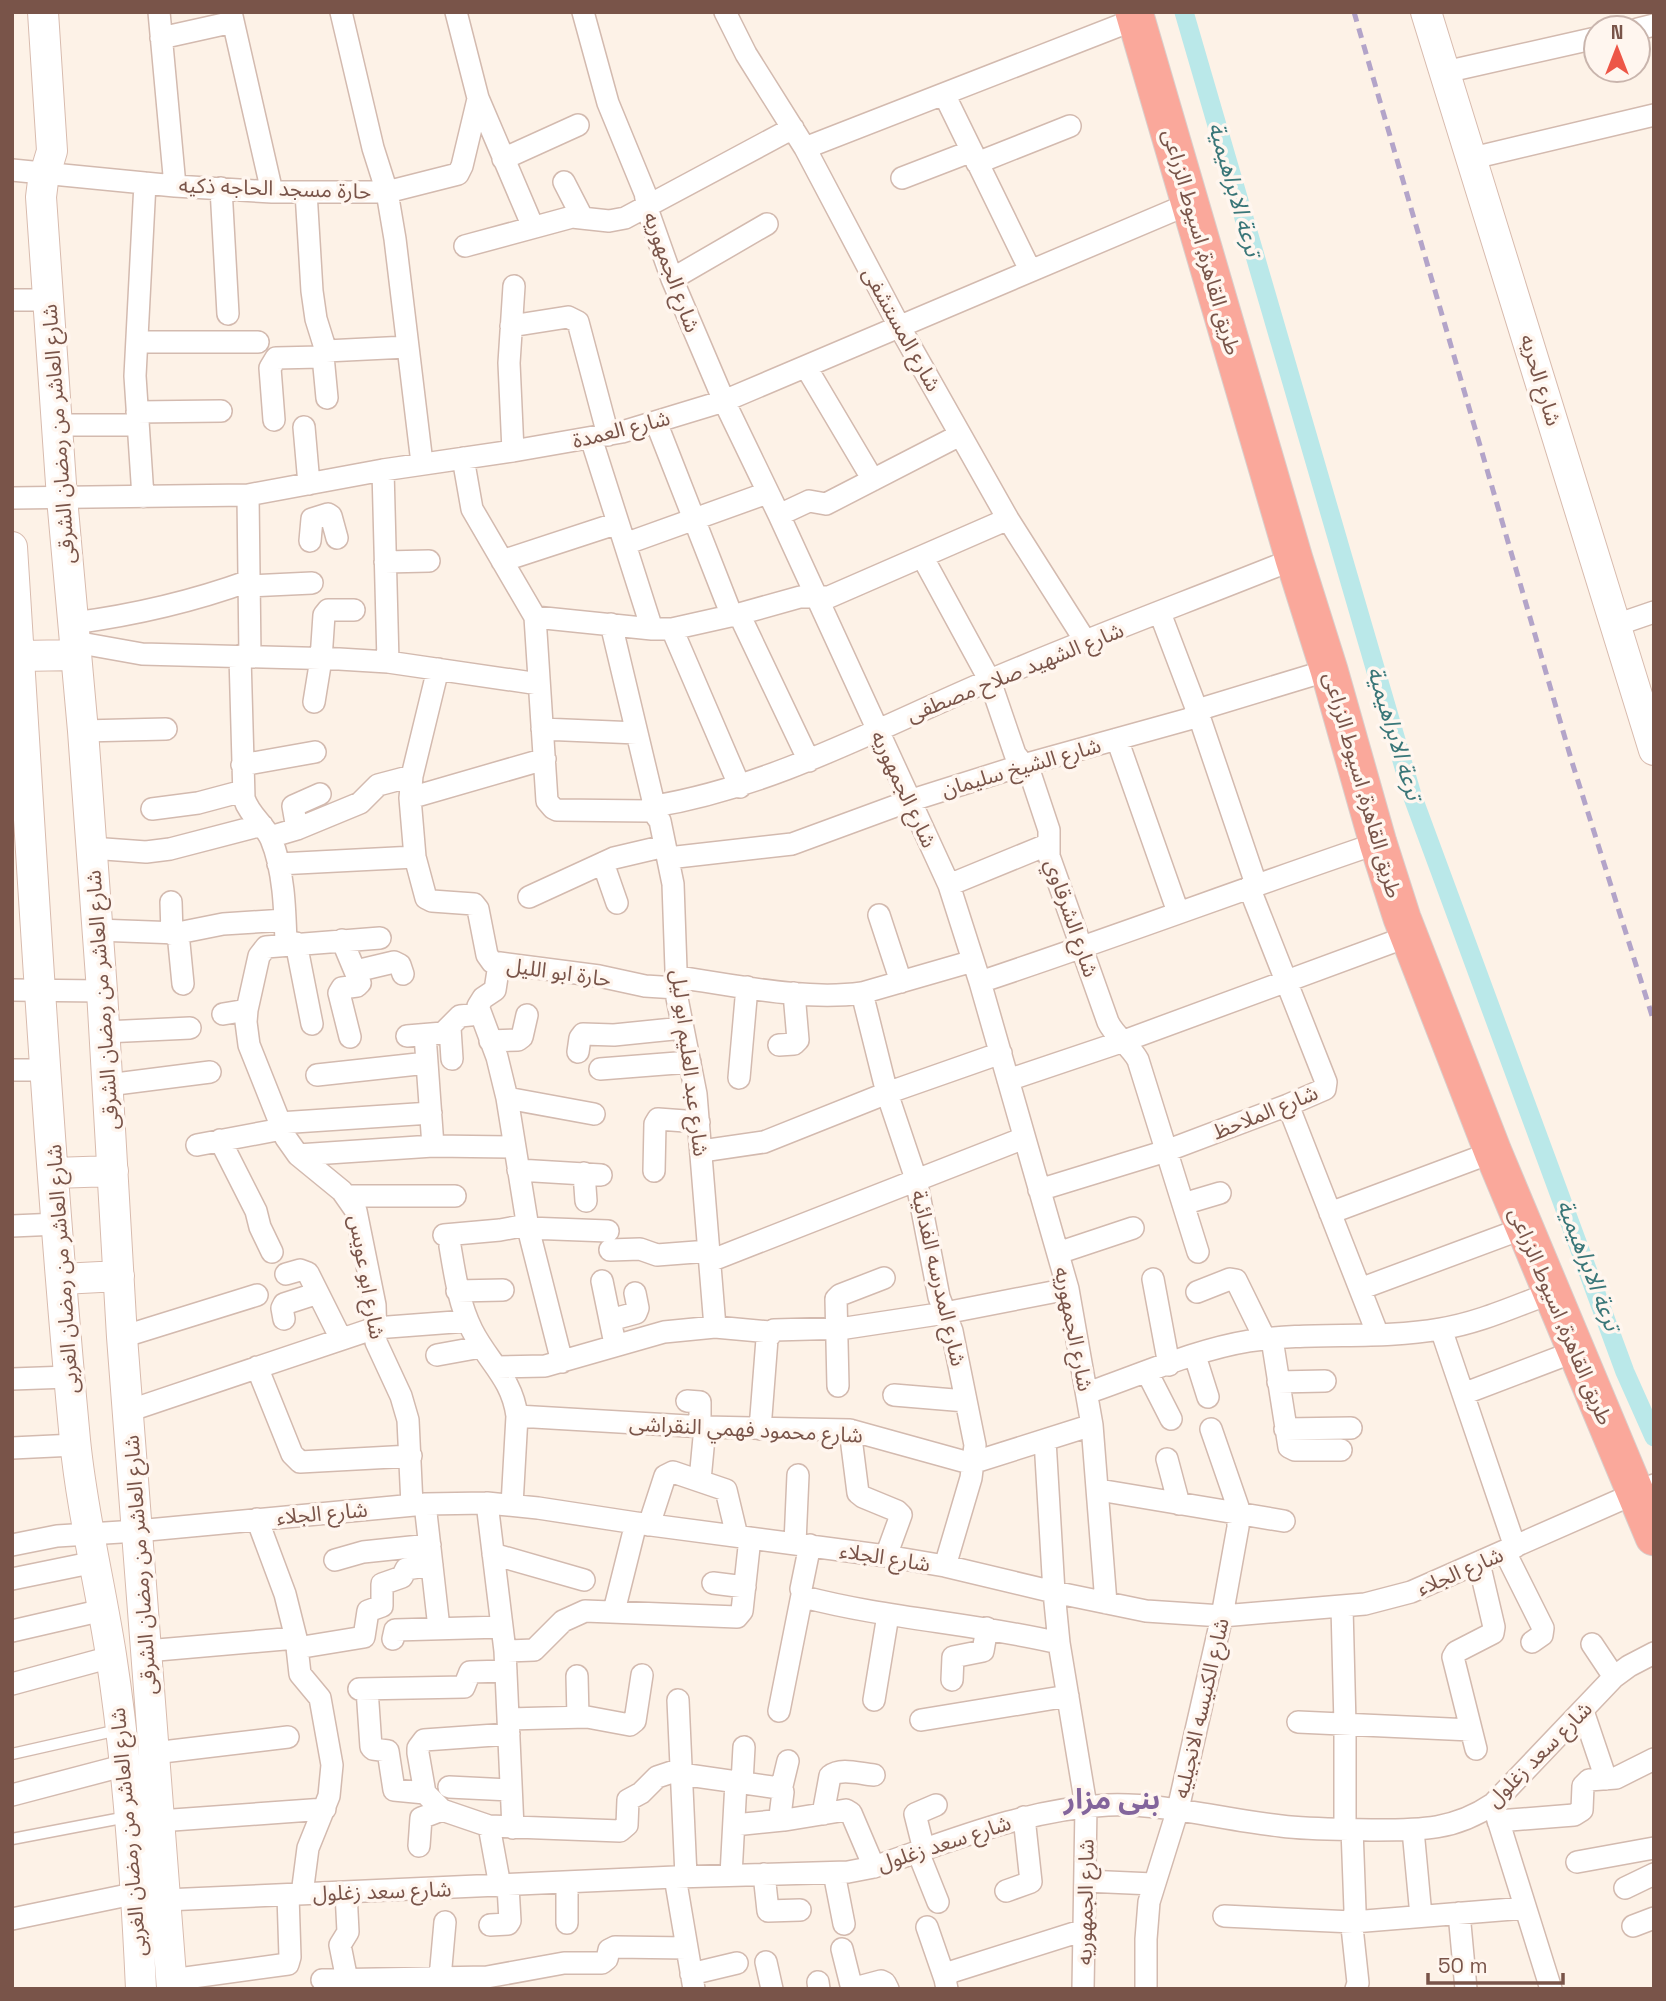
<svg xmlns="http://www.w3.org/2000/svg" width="1666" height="2001" font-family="'Space Grotesk','Noto Sans Arabic',sans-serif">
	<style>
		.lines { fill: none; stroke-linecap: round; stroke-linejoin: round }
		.canal { stroke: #bae8e9; stroke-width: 19 }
		.lane-casing { stroke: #d3baaf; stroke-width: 13 }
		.street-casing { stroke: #d3baaf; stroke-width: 24 }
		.secondary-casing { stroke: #d8bbae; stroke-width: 32 }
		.highway-casing { stroke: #d9cfcc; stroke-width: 39 }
		.lane { stroke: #fff; stroke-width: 10 }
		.street { stroke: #fff; stroke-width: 21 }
		.secondary { stroke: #fff; stroke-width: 30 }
		.highway { stroke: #faa89b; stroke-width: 37 }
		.rail { stroke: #b3a4c9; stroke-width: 5; stroke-dasharray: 10 7; stroke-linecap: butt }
		.labels { text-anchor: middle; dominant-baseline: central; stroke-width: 7; stroke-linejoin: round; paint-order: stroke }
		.street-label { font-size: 21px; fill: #795449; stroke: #fff6ef }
		.water-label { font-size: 23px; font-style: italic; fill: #397678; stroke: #fff6ef }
		.district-label { font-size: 28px; font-weight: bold; fill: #83659c; stroke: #fff6ef }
	</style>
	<rect width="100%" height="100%" fill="#fdf2e7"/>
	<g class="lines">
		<path class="canal" d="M1184,12l228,783 213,577 29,65"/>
		<defs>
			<path id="lane" d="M12,1754l106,-24
				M12,1839l115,-22"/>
			<path id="street" d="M159,12l16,174
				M231,12l41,180
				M341,12l32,136 14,44 8,47 27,224
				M456,12l22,86 55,129
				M583,12l25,91 37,90 4,21 23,65 52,122 55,114 170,370 31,97 88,307 24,136 14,178
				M725,12l21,42 59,94 94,178 109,193 78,123
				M1638,29l16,-4
				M161,38l72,-16
				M1445,72l151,-34
				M944,94l86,176
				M805,148l331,-129
				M1473,158l181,-43
				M503,159l75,-34
				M977,163l93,-37
				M12,170l163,16 97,6h115l71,-18 4,-8 16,-67
				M902,178l70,-27
				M564,182l18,35
				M221,188l7,126
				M465,246l107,-29 37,4 16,-3 168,-90
				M672,279l95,-55
				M12,300h36
				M511,326l57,-9 10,5 30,113
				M137,342h121
				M326,351l81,-4
				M323,356l4,42
				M806,367l67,113
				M137,412l84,-1
				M274,420l-4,-52 6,-10 44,-1 6,-6 -10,-32 -4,-28 -6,-99
				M656,422l76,194
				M57,425h80
				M304,427l5,57
				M591,438l61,191
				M513,451l-4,-88 5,-77
				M463,458l9,51 63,108 12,184 6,7 4,2 92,1 5,2 6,8 13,63 4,114 19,96 19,233
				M383,470l5,192
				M248,495l2,162
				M143,497l-8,-121 10,-193
				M12,498l236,-3 135,-25 130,-19 109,-19 102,-31 467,-198
				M779,515l30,-14 17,3 134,-69
				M310,541l2,-22 16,-5 3,2 6,22
				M625,544l142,-51
				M923,558l67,123 25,73 15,19 19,57v26l59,166c7,15 22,23 30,38l60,192
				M502,561l116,-38
				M385,562l44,-1
				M249,586l63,-3
				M1160,613l38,100 58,171
				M739,614l70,147
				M535,617l117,12h20l67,-15 61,-17h29l179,-78
				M74,623c60,-8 117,-21 175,-42
				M611,624l46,193
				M1616,625l38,-13
				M672,629l68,158
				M75,642l67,12 197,5 49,3 151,22
				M240,656l4,142c5,17 20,26 27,41 13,31 14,72 15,105
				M438,669l-26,107 -2,22 5,59 11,41 6,3 42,3 4,5 9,46 5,7 107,14 46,10 32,2
				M314,702l7,-43 3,-44 4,-5h26
				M542,729l95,4
				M83,731l83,-2
				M1117,739l61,173
				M242,765l73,-13
				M410,798l135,-39
				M655,806c118,-20 223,-78 333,-125 101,-43 204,-81 306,-122
				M152,809l46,-6 45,-12
				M297,829l-4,-23 27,-12
				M270,837l27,-8 63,-26 18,-18 34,-9
				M91,848l55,4 24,-3 92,-24
				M668,858l124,-14 117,-43 114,-36 166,-46 18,-12 122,-37
				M603,863l14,40
				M278,864l137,-7
				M949,885l100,-41
				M529,897l85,-39 51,-12
				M171,902l1,32
				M879,915l22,67
				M97,930l81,3 45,-9 62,-4
				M178,933l5,51
				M380,938l-114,9 -7,9 -12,54 -1,12 3,23 37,93 12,17 44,36 14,20 19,94 1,37 25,54 7,24 4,85
				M342,940l18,43 -3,3 -15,2 -3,5 11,44
				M296,943l16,81
				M499,964l-4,26 -12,8 -5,8 19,51 10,41 21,130 34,134
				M356,971l38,-9 6,3 3,9
				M677,977c58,8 126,24 185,16l111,-32
				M980,982c133,-44 265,-94 398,-139
				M12,990l90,1
				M862,993l25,100 29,86 23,118 13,34 23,114 -4,33 -26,88
				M223,1014l24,-4
				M450,1028l2,31
				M105,1032l85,-4
				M425,1035l8,111
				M407,1036l36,-3 17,-17 20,-2
				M490,1041l28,-1 4,-3 5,-22
				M779,1045l15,-1 4,-4 -4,-47
				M578,1052l2,-14 3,-4 31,1 69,-7
				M600,1069l90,-7
				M12,1070h34
				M317,1075l110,-12
				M739,1078l8,-91
				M1008,1080l116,-39 285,-105
				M108,1085l102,-13
				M507,1098l87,16
				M1288,1105l90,230
				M279,1123l152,-10
				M220,1140l36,71 4,16 12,25
				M197,1145l85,-16
				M702,1151l62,-9 123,-49 114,-40
				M298,1155l135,-9 81,1
				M518,1170l83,5
				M654,1171l1,-47 3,-5 41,3
				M584,1173l2,28
				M1039,1190l127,-39 122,-46 37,-16 1,-7 -77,-195
				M347,1196h108
				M1183,1204l37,-11
				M1330,1213l163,-61
				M12,1226l46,-2
				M528,1228l80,3
				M444,1235l56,-5 27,-5
				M450,1246c5,30 9,58 22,84 16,32 40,48 45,86l-5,89
				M610,1250l30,-1 17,6 52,-4
				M1058,1253l75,-25
				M710,1261l314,-123
				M286,1274l14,-4 8,3 33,66
				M1153,1279l16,86
				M602,1281l13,63
				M1360,1289l164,-61
				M457,1291l46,-1
				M1197,1292l33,-13 6,1 29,59
				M284,1319l-2,-11 2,-4 34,-11
				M610,1320l26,-7 2,-5 -3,-15
				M1441,1329l74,218
				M122,1337l135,-42
				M1272,1339l17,108 6,3h46
				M437,1355l44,-8
				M1195,1356l13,41
				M257,1367l35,87 8,8 111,-6
				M497,1367l48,-1 119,-34 51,-5 55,5
				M1147,1372l24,47
				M12,1379l57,-2
				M1278,1382l47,-1
				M838,1386l-2,-87 4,-4 44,-17
				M1087,1393c53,-18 107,-43 162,-52 63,-10 128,-1 191,-12 39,-6 75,-23 111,-36
				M1463,1394l113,-43
				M894,1395l72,6
				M687,1401l13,1v25
				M128,1411l247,-83 93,-7
				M517,1416l188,11 145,3 112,31 13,1 117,-37
				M760,1429l7,-90 7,-9 72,-2 99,-15 123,-24
				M1285,1429l66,-1
				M850,1430l8,63 5,4 34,14 4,4 -15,41
				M1045,1440l9,152 5,51 27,163 -3,183
				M12,1448l63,-3
				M1167,1459l12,45
				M700,1480l5,-53
				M1099,1490l185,31
				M487,1503l18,148 8,177
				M425,1504l14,124
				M257,1519l28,75 11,44 4,36 20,24 12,67 -3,31 -21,52 -6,46
				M649,1525l16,-49 8,-4 53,18 11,46
				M795,1543l3,-68
				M12,1545l45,-9 80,-5 288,-27 62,-1 51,5 98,15 250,33 59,10 109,26 92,19 76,5 143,-12 46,-12 243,-107
				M810,1545l-9,44 3,8c84,22 171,26 255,46
				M1505,1552l38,76 -1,7 -10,7
				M493,1554l91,26
				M335,1560l28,-8 67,-7
				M12,1579l83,-17
				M713,1583l32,4
				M1342,1607l3,118v104
				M614,1611l22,-88
				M12,1631l91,-21
				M393,1639l2,-9 107,-3
				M1592,1644l22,33
				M297,1648l67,-11 4,-26 14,-5v-22l20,-7 4,-8 26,-4
				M146,1651l150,-13
				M505,1651l29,-1 29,-29 22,-10 152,6 5,-6 8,-73
				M577,1676l1,41
				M952,1680l1,-23 30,-6 4,-23
				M12,1684l99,-27
				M359,1689l105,-2 6,-15 36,-1
				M367,1689l4,58 2,2 15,2 6,39 31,3 17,17 47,16 131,5 7,-6 1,-25 13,-7 16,-16 24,-8
				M678,1700l8,176
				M874,1700l14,-85
				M779,1711l23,-116
				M1583,1711l23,68
				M508,1719l79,-2 43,8 5,-4 7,-46
				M921,1720l147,-24
				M1298,1722l173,8
				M1476,1749l-23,-92 3,-5 37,-19 1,-6 -15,-64
				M154,1753l134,-16
				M681,1774l98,14 4,4 -3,24 5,4 61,-10 5,3 23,54
				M742,1783l2,-36
				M449,1787l62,3
				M781,1790l7,-29
				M425,1793l-7,-40v-5l6,-8 85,-6
				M12,1795l114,-30
				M1493,1804l58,185
				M823,1814l7,-38c11,-9 30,-2 44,-1
				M159,1821l166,-12
				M1498,1821l76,-6 8,-5 1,-24 6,-6 27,-2 38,-19
				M734,1825l49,-5
				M489,1826l11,60
				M1352,1829l3,81 -3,17 6,56 -2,6
				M1413,1830l8,86
				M419,1846l2,-28 21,-8
				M924,1850l-9,-36 21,-9
				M918,1852l20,50
				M1577,1862l77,-14
				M834,1873l10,51
				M764,1874l4,37 32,-1
				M731,1875l5,-93
				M675,1877l19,112
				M1085,1881l68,3
				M567,1882v41
				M1625,1888l29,-14
				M1006,1891l25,-9 -7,-65
				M346,1892l2,40 -8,13 7,35
				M165,1900l510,-23 173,-5 26,-5c76,-26 152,-58 234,-62 59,-2 115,15 173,21 31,4 64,3 95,4 45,0 79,0 117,-26l121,-127 15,-11 25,-13
				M1459,1913l7,76
				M1224,1916l129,6 172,-14
				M12,1919l135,-28
				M490,1925l18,-1 2,-3 -2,-35
				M1633,1926l21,-8
				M927,1927l18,52
				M842,1949l10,40
				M766,1962l6,27
				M691,1974l46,-11
				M440,1978l5,-56
				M171,1980l117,-16 2,-7 -2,-62
				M322,1980l165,-3 77,-14h38l5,-4 2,-9 6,-3 72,1
				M818,1982l1,7
				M851,1989l30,-8 4,2 3,6
				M947,1989l-2,-10 6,-7 133,-42
				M1146,1989v-50l3,-37 29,-93 44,-193 16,-89v-20l-27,-78"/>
			<path id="secondary" d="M43,12l9,139 -9,30 -2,16 21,301 21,233 19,260 20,346 50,652
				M1426,12l228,738
				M12,547c19,297 35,596 63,893 7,72 25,144 36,215 17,111 25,222 30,334
				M20,656l56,-1
				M54,1173l59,-2
				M62,1279l57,-3"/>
			<path id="highway" d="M1134,12l160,547 35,111 49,173 24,75 91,234 161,385"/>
		</defs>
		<use href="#lane" class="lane-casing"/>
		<use href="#street" class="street-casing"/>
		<use href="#secondary" class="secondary-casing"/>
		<use href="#highway" class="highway-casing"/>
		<use href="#lane" class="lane"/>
		<use href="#street" class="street"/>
		<use href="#secondary" class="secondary"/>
		<use href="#highway" class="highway"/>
		<path class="rail" d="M1354,12l218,750 82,260"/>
	</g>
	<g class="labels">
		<g class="street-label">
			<text transform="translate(275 188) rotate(2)">حارة مسجد الحاجه ذكيه</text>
			<text transform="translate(1202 242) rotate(74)">طريق القاهرة, اسيوط الزراعى</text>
			<text transform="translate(672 272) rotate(70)">شارع الجمهوريه</text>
			<text transform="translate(902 329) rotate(61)">شارع المستشفى</text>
			<text transform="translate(1541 380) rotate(73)">شارع الحريه</text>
			<text transform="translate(621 429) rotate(-14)">شارع العمدة</text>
			<text transform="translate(58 434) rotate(-94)">شارع العاشر من رمضان الشرقى</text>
			<text transform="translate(1015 672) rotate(-22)">شارع الشهيد صلاح مصطفى</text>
			<text transform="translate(1021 767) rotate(-16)">شارع الشيخ سليمان</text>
			<text transform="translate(1363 785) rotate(74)">طريق القاهرة, اسيوط الزراعى</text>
			<text transform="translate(904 789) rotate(65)">شارع الجمهوريه</text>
			<text transform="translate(1072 918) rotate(71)">شارع الشرقاوي</text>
			<text transform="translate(559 972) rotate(8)">حارة ابو الليل</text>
			<text transform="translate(102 1000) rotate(-94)">شارع العاشر من رمضان الشرقى</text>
			<text transform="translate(690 1063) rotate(83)">شارع عبد العليم ابو ليل</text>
			<text transform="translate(1265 1112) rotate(-22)">شارع الملاحظ</text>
			<text transform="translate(62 1269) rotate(-94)">شارع العاشر من رمضان الغربى</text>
			<text transform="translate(367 1277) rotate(80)">شارع ابو عويس</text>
			<text transform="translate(939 1278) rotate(77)">شارع المدرسه الفدائية</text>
			<text transform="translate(1561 1316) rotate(67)">طريق القاهرة, اسيوط الزراعى</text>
			<text transform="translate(1074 1329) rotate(79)">شارع الجمهوريه</text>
			<text transform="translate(746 1429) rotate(3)">شارع محمود فهمي النقراشى</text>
			<text transform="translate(322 1513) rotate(-5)">شارع الجلاء</text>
			<text transform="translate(885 1557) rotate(9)">شارع الجلاء</text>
			<text transform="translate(140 1565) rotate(-94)">شارع العاشر من رمضان الشرقى</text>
			<text transform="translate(1460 1571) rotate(-23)">شارع الجلاء</text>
			<text transform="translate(1201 1708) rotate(-77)">شارع الكنيسه الانجيليه</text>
			<text transform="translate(1539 1754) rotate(-45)">شارع سعد زغلول</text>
			<text transform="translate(128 1832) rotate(-95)">شارع العاشر من رمضان الغربى</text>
			<text transform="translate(944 1843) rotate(-18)">شارع سعد زغلول</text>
			<text transform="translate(382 1891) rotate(-2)">شارع سعد زغلول</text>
			<text transform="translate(1085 1902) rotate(-89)">شارع الجمهوريه</text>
		</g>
		<g class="water-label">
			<text transform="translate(1235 189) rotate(74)">ترعة الابراهيمية</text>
			<text transform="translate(1395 733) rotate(73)">ترعة الابراهيمية</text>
			<text transform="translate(1589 1265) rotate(69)">ترعة الابراهيمية</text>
		</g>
		<g class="district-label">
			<text x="1112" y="1799">بنى مزار</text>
		</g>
	</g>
	<rect width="1666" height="2001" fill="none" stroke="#795449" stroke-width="28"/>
	<g transform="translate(1617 49)"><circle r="33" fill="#fff6ef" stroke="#c9b5ad" stroke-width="2"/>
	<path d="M0-5L12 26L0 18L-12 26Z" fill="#ed5647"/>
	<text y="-10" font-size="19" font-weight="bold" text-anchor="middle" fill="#795449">N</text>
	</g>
	<path d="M1428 1973v10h135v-10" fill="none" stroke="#795449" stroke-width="3.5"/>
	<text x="1438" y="1973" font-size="21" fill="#795449" stroke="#fff6ef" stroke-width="5" paint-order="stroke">50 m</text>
</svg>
